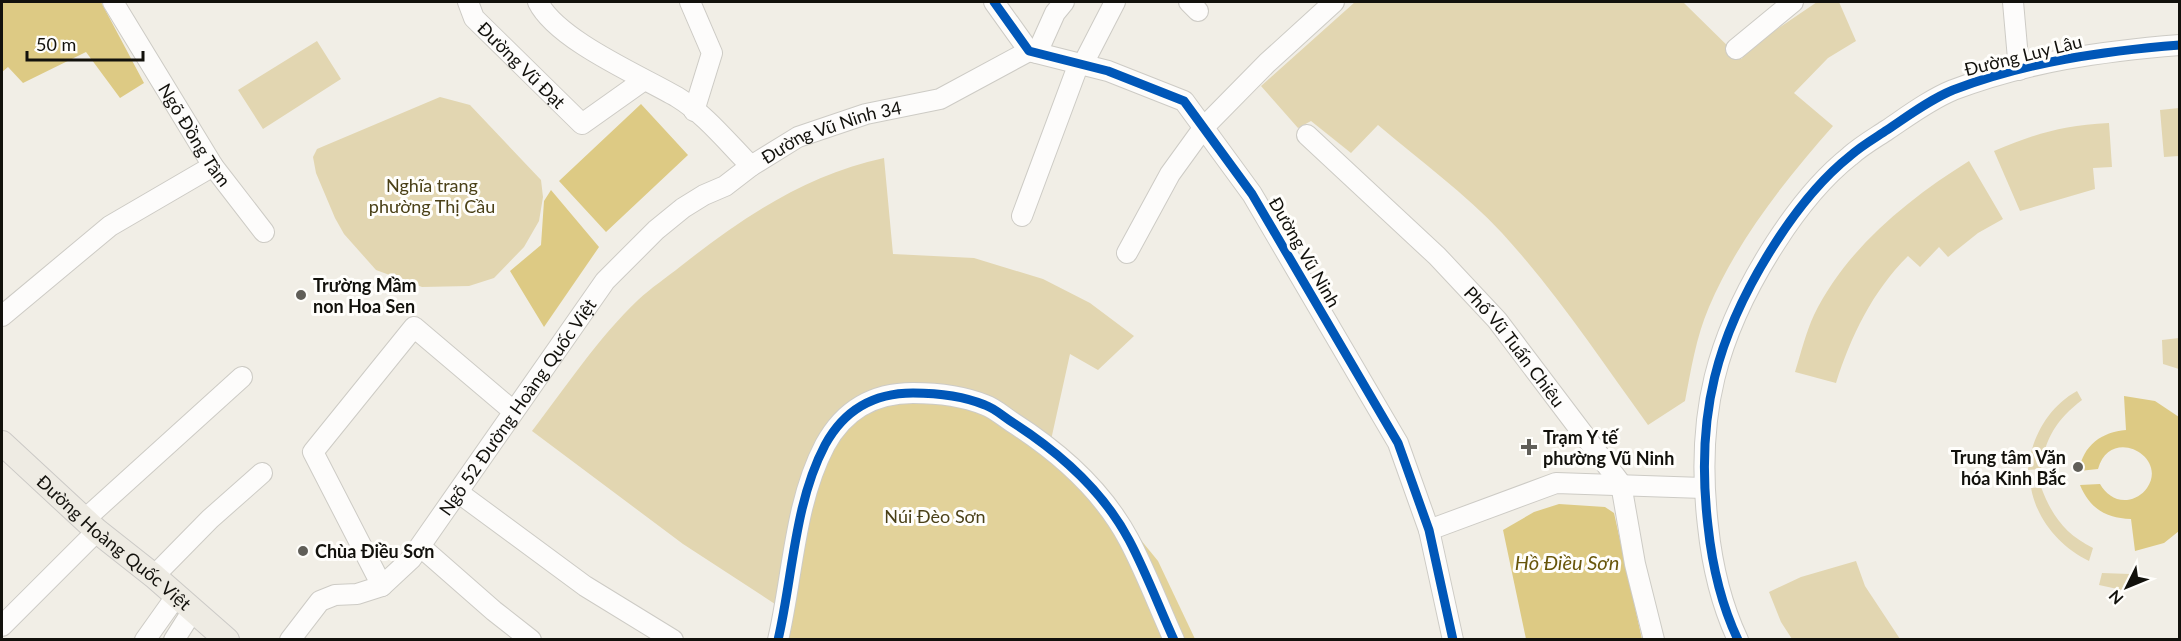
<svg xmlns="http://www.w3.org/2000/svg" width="2181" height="641" font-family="Lato,sans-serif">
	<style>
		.green { fill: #e2d6b1 }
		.forest { fill: #e2d29a }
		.water { fill: #ddca84 }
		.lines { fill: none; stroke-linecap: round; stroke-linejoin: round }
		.minor-casing { stroke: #cdcbc5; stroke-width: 22 }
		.major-casing { stroke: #cbc9c6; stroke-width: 26 }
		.minor { stroke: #fdfcfb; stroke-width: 20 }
		.major { stroke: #eeebe3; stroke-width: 24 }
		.cycleway-casing { stroke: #fffefb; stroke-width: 13 }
		.cycleway { stroke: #0057b8; stroke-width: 9 }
		.poi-dot { fill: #605e58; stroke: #fffefb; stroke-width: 2 }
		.labels { text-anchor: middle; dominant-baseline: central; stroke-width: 6; stroke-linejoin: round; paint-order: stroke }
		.street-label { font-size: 18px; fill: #12110c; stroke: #fffefb }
		.park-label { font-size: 18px; fill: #4a4017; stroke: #fffefb }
		.poi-label { font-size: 18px; font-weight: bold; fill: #12110c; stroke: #fffefb; text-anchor: start }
		.water-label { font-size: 20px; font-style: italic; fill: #68560b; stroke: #fffefb }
	</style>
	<rect width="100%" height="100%" fill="#f1eee6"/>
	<path class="green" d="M1355,2h328l58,57 20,-19 56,-38h22l17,39 -28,17 -34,35 39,33c-48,54 -96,115 -124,181 -13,30 -18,63 -24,94l-37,24c-47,-65 -92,-133 -146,-192 -37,-40 -83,-73 -124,-108l-27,28 -40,-32 -13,7 -37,-42z
		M317,41l24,38 -78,50 -25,-39z
		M440,97l30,8 71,75 2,17 -4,24 -15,26 -30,31 -25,8 -47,1 -46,-17 -32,-36 -9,-16 -19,-45 -3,-16 4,-8 7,-3z
		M2179,108v48l-15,1 -4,-47z
		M2109,123l3,44 -19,1 2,21 -75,22 -26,-60c43,-18 67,-25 115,-28z
		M884,158l9,96 81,4 69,21 47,24 44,33 -36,34 -28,-16 -19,86 -273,166 -95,-62 -151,-113c34,-44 66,-93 106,-131 13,-12 29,-23 43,-34 62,-49 125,-91 203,-108z
		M1969,161l34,58 -25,14 -30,24 -9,-10 -19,20 -12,-11c-36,36 -57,80 -72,127l-41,-11c6,-19 11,-40 19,-57 32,-66 94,-116 155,-154z
		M2179,338h1l-1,31 -16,-5 -1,-24z
		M2077,391l5,9c-25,19 -37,38 -41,69l-13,1c3,-32 20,-63 49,-79z
		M2041,487c11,29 24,47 52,61l-4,13c-29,-14 -52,-41 -58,-73z
		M1856,561l9,25 35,53h-108l-11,-17 -12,-30 32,-15z
		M2102,573l28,1 1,7 -7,3 -2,6 -23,-5z"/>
	<path class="forest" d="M884,393l95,5 148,125 31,38 37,78 -415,1 26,-127 25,-71z"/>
	<path class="water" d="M2,2h99l43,81 -24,15 -34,-46 -63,31 -15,-16 -6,5z
		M641,104l47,51 -82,77 -47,-51z
		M551,190l48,57 -55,80 -34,-56 31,-26 3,-44z
		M2124,396l31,5 24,16v114l-15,12 -29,8 -4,-32c-25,-1 -41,-10 -51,-34l20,-1c6,10 15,17 27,16 8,-1 15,-5 20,-12 22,-32 -37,-63 -49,-19l-19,2c4,-26 23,-39 47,-41z
		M1559,504l46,3 9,6 28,126h-116l-23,-109 31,-18z"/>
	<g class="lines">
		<defs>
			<g id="minor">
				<path id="s1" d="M113,2l100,164 51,66"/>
				<path id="s2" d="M468,2l6,16 108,106 62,-44"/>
				<path id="s3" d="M538,2c19,38 101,73 139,95 28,17 51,46 74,69l47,-29 68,-23 74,-15 89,-48"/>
				<path d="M690,2l22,51 -18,58"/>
				<path d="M994,2l35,49 79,20 76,30 68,93 146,249 31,87 24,110"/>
				<path d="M1189,2l9,9"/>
				<path d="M2013,2l6,68"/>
				<path d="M1736,49l57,-47"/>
				<path d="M1037,53l18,-40 9,-11"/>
				<path d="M1083,64l32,-62"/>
				<path id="s4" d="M1307,135l130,121 60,64 124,164 14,80 19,76"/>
				<path d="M1022,216l57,-153"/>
				<path d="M1127,253l43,-79 34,-47 63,-64 67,-61"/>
				<path d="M2,316l108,-90 103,-60"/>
				<path d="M459,493l126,93 88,54"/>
				<path d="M84,520l158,-143"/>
				<path d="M1429,530l127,-47 147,5"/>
				<path d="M421,547l73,64 37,29"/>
				<path d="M154,576l56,-57 52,-46"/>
				<path d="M382,586l-69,-134 101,-125 98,83"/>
				<path d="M2,626l95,-95"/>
				<path d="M145,640l32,-45"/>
				<path d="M174,640l19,-30"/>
				<path id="s5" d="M290,640l30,-39 15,-6 22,-1 25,-8 29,-27 194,-278 51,-51 27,-22 21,-13 21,-9 26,-20"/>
				<path d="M778,640c15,-64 16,-136 47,-195 19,-35 49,-52 88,-52 24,0 50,3 72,12 9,3 18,11 27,17 47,30 90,67 117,118 17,32 30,67 45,100"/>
				<path d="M1738,640c-17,-36 -26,-76 -30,-114 -13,-111 8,-191 68,-284 20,-31 45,-63 74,-86 11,-10 25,-18 37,-26 21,-14 42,-30 66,-40 73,-28 150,-39 227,-45"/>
			</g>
			<g id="major">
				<path id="s6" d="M2,443l95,88 57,45 73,64"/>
			</g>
		</defs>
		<use href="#minor" class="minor-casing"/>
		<use href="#major" class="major-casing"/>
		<use href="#minor" class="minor"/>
		<use href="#major" class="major"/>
		<defs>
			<path id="cycleway" d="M994,2l35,49 79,20 76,30 68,93 146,249 31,87 24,110
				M778,640c15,-64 16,-136 47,-195 19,-35 49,-52 88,-52 24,0 50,3 72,12 9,3 18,11 27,17 47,30 90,67 117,118 17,32 30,67 45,100
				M1738,640c-17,-36 -26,-76 -30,-114 -13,-111 8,-191 68,-284 20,-31 45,-63 74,-86 11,-10 25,-18 37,-26 21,-14 42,-30 66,-40 73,-28 150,-39 227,-45"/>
		</defs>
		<use href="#cycleway" class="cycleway-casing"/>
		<use href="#cycleway" class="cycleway"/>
	</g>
	<g class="poi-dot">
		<circle cx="301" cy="295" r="6"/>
		<path d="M1526 438h6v6h6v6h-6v6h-6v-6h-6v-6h6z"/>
		<circle cx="2078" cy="467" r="6"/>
		<circle cx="303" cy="551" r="6"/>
	</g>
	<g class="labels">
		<g class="street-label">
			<text transform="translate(2023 55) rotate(-14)">Đường Luy Lâu</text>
			<text stroke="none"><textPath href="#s2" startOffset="84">Đường Vũ Đạt</textPath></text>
			<text stroke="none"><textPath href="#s1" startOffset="156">Ngõ Đồng Tâm</textPath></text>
			<text stroke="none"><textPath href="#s3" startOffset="360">Đường Vũ Ninh 34</textPath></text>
			<text transform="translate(1305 252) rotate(60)">Đường Vũ Ninh</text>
			<text stroke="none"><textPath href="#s4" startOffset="297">Phố Vũ Tuấn Chiêu</textPath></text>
			<text stroke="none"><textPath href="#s5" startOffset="339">Ngõ 52 Đường Hoàng Quốc Việt</textPath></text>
			<text stroke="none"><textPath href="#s6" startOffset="150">Đường Hoàng Quốc Việt</textPath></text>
		</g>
		<g class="park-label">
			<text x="432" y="185">Nghĩa trang<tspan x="432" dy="21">phường Thị Cầu</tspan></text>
			<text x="935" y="516">Núi Đèo Sơn</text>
		</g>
		<g class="poi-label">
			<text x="313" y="285">Trường Mầm<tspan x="313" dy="21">non Hoa Sen</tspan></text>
			<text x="1543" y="437">Trạm Y tế<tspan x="1543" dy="21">phường Vũ Ninh</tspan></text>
			<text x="2066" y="457" text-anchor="end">Trung tâm Văn<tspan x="2066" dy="21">hóa Kinh Bắc</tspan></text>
			<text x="315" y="551">Chùa Điều Sơn</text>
		</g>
		<g class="water-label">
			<text x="1567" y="562">Hồ Điều Sơn</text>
		</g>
	</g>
	<rect width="2181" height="641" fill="none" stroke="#12110c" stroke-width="6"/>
	<g transform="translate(2127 587) rotate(227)" stroke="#fffefb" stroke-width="4.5" paint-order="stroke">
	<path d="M0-4.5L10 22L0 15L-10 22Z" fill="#12110c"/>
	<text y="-9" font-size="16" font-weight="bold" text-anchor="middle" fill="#12110c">N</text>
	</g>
	<path d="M27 51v9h116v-9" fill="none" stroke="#12110c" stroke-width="3"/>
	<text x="36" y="51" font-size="18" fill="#12110c" stroke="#fffefb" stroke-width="4.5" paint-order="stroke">50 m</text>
</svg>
